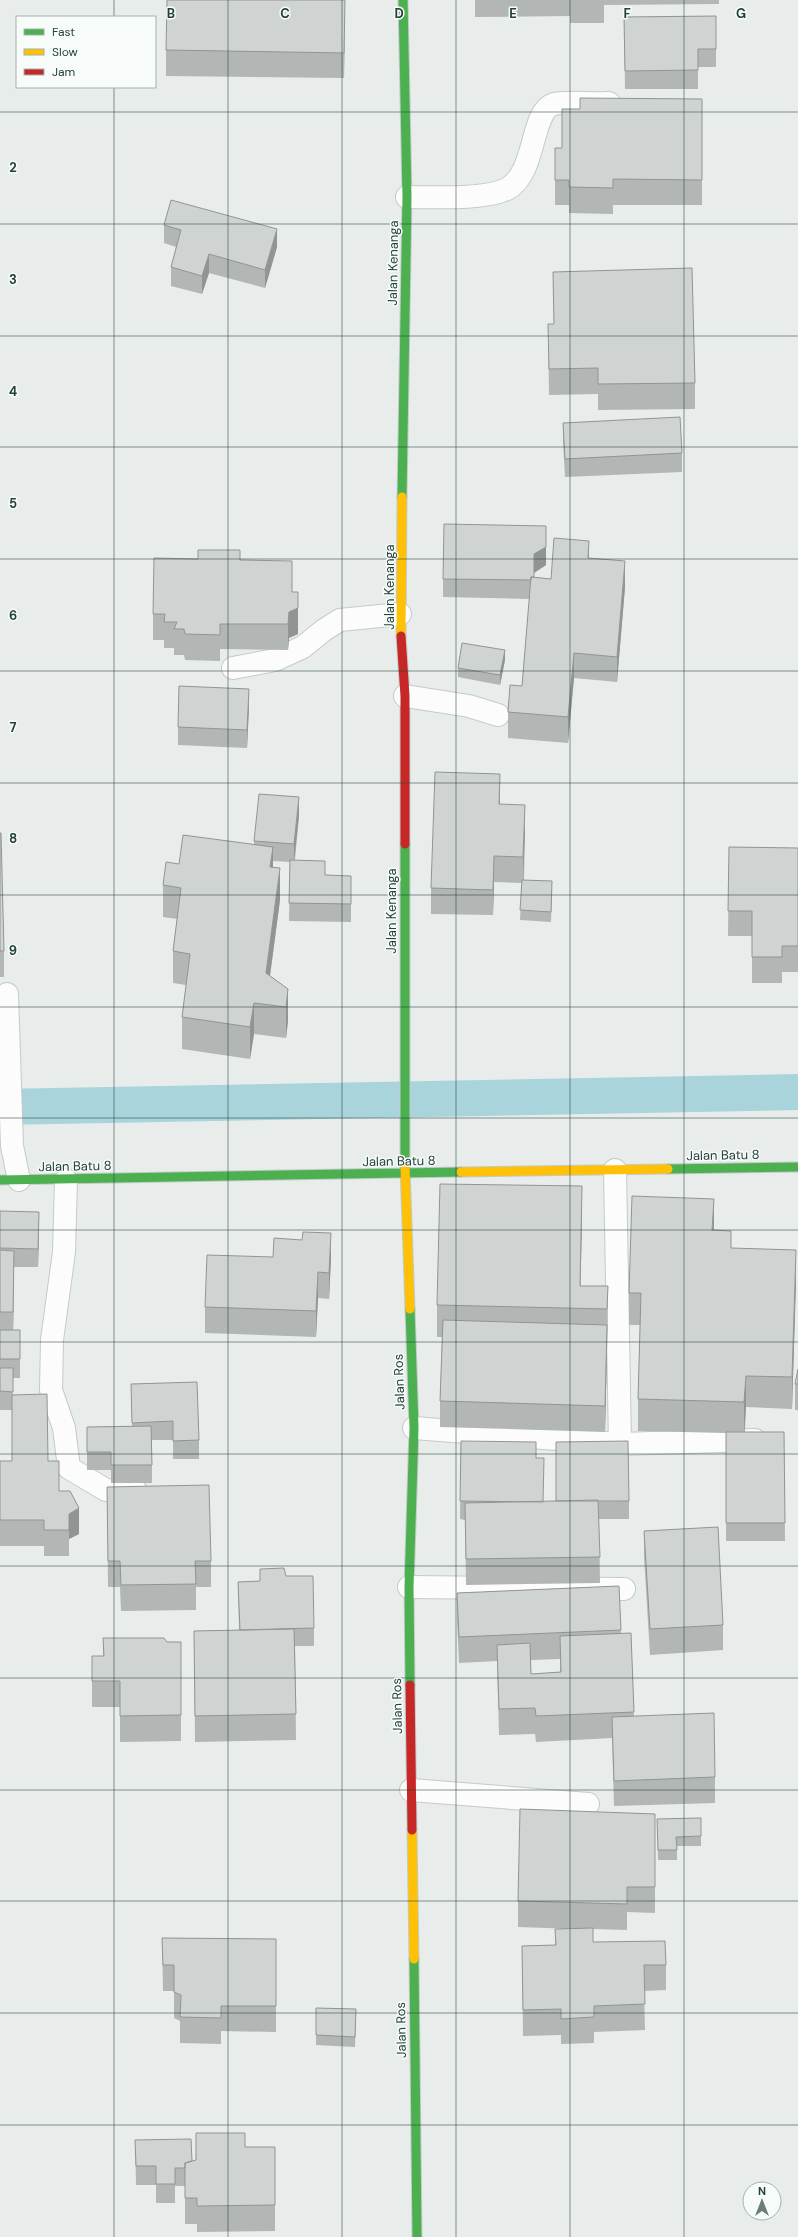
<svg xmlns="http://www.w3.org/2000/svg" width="798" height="2237" font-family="'DM Sans',sans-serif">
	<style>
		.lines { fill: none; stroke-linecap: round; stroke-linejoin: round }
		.canal { stroke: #a9d4db; stroke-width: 36 }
		.street-casing { stroke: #c5cac8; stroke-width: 24 }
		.fast-casing { stroke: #c3cbc8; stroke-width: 11 }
		.slow-casing { stroke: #c3cbc8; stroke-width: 11 }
		.jam-casing { stroke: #c3cbc8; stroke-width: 11 }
		.street { stroke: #fcfcfc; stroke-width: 22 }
		.fast { stroke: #4caf50; stroke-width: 9 }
		.slow { stroke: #ffc107; stroke-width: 9 }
		.jam { stroke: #c62828; stroke-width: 9 }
		.wall { fill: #b2b6b5; fill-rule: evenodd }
		.shaded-wall { fill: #919493 }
		.building { fill: #cfd4d2; stroke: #919493 }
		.grid { fill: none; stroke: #24423a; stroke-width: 1; stroke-opacity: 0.55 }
		.labels { text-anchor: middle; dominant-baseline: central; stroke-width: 3; stroke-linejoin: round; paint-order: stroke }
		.street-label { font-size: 13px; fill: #24423a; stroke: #f7fbf9 }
		.grid-label { font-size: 13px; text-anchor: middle; font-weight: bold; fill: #24423a; stroke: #f7fbf9; stroke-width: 3; stroke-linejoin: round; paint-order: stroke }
	</style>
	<rect width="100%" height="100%" fill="#e8edeb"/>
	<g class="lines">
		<path class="canal" d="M0,1107l798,-15"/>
		<defs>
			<path id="street" d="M407,197c26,0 77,3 100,-8 30,-16 23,-78 47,-85 9,-3 43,0 55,-1
				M233,668l42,-8 28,-13 21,-17 16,-10 60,-6
				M405,696l64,10 29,9
				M7,994l5,152 7,34
				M615,1170l5,274
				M66,1180l-2,72 -12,88 -1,50 13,38 5,40 37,22 30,1
				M414,1428l206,16 135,-4
				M409,1587l215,2
				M411,1790l177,14"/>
			<path id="fast" d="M402,497l5,-300 -4,-197
				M405,844v323
				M668,1169l130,-2
				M0,1180l461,-8
				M410,1309l4,119 -5,159 1,98
				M414,1959l3,278"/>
			<path id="slow" d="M401,636l1,-139
				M405,1167l5,142
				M461,1172l207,-3
				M412,1830l2,129"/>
			<path id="jam" d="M401,636l4,60v148
				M410,1685l2,145"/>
		</defs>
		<use href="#street" class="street-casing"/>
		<use href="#fast" class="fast-casing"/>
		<use href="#slow" class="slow-casing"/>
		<use href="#jam" class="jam-casing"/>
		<use href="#street" class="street"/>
		<use href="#fast" class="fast"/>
		<use href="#slow" class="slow"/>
		<use href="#jam" class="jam"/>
	</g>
	<path class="wall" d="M345,0l-1,78 -178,-2v-26z
		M475,0h244v4l-115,1v18h-34v-7l-95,1z
		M716,16v51h-18v22h-73l-1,-72z
		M702,99v106h-89v9l-44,-1v-8h-14v-57h7l18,-39z
		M164,225l113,22 -12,41 -56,-15 -7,21 -31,-8v-19l5,-20 -12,-4z
		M553,272l142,111v26l-97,1v-16l-49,1 -1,-71h6z
		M563,423l119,30v19l-117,5 -2,-36z
		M546,545v20l-12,8v4l17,2 38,-21 36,29 -8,95 -43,-4 -6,65 -60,-5v-26l14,-26 8,-87 -87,-2v-18z
		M292,592l6,26v16l-9,4 -1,12 -68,-1v12l-35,-1 -1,-5h-10v-7h-10v-8h-11v-26z
		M505,660l-5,25 -42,-8v-9z
		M249,707l-2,41 -69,-3v-18z
		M500,804l25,27 -1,49 28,11 -1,31 -31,-2 2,-37 -28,-1 -1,33 -62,-1v-26z
		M299,816l-4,44 30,15 26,19v28l-62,-1 1,-59 -17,-1v6l7,33 -10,76 18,13v32l-2,17 -32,-4 -4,25 -68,-10v-32l4,-32 -13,-2v-32l4,-32 -14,-2v-32l16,-21 75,-19v-4z
		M0,833l4,118v26h-4z
		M729,847l69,1v124h-16v11h-30v-47h-24z
		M0,1211l39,19 -1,37h-24l-1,63 7,19v29h-7v17l35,66 11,30 20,43 -10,5v17h-25v-10h-44v-85h12v-51h-12z
		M582,1218l-2,68h28l-1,64 -2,82 -165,-5v-26l2,-64h-5v-32z
		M714,1230l17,18 65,34 -4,127 -46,-2 -1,25h39l1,109h-59v-108l-88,-2v-32l2,-74h-11v-32z
		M273,1257l58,2 -2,40 -11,-1 -2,39 -111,-4v-26z
		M798,1369v41h-3v-26z
		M131,1384l68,56v19h-26v-19h-21v43h-41v-13h-24v-43l45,-1z
		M461,1441l75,17 7,44 86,-1v18h-30l1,64 -134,2 -1,-65 -5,-1z
		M107,1487l104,74v26h-15v23l-75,1 -1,-24h-12z
		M644,1531l79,94v25l-73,5 -6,-98z
		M286,1576l28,52v18h-19l1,94 -101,2 -1,-111 45,-1 -1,-48 22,-1z
		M619,1586l2,48 10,-1 3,83 81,61v26l-101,3 -2,-68 -76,4 -1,-8 -36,1 -2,-74 -38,2 -2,-44v-26zM560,1659v13l-29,2v-14z
		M103,1638l64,4h14v99l-61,1v-35h-28v-51h11z
		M655,1814v99l-28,-1v18l-34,-1v13l73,23v25l-22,1 1,39 -51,2v11l-33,1v-9l-38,1 -1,-90 33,-1v-16h20l-57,-2v-26z
		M701,1818v28h-24v14h-19l-1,-41z
		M162,1938l114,1v93l-55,-1v13l-41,-1v-22l-6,-3v-27h-11z
		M316,2008l40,11 -1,28 -39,-2z
		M135,2140l57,21 53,-14h30v84l-78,1v-8h-12v-38h-10v17h-19v-18h-20z"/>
	<path class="shaded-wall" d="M345,0l-1,78v-25z
		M277,229v18l-12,41v-18z
		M209,254v19l-7,21v-18z
		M546,526v39l-12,8v26v-45z
		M589,541v26l-1,-9z
		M292,561v50l6,-19v42l-9,4 -1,12v-26z
		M625,561v26l-8,95v-25z
		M505,650v10l-5,25v-10z
		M574,653v25l-6,65v-26z
		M249,689v18l-2,41v-18z
		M500,774v26l-1,30v-26z
		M299,797v19l-5,46v-18z
		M525,805v26l-2,52v-26z
		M273,847v32l-3,-12z
		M494,856v26l-1,33v-25z
		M280,868v32l-14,105v-32z
		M288,989v32l-2,17v-31z
		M254,1003v31l-4,25v-32z
		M582,1186v32l-2,90v-22z
		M714,1199v32l-2,-1z
		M39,1212v18l-1,37v-18z
		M331,1233v26l-2,40v-26z
		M796,1250v32l-4,127v-32z
		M14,1251v25l-1,62v-26z
		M318,1272v26l-2,39v-26z
		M608,1286l-1,64 -2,82v-26z
		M746,1376v31l-2,27v-32z
		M79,1508v26l-10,5v-25z"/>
	<path class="building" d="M167,0h178l-1,53 -178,-3z
		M716,16v33h-18v21l-73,1 -1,-54z
		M580,98l122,1v81l-89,-1v9l-44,-1v-7h-14v-32h7v-39h18z
		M171,200l106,29 -12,41 -56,-16 -7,22 -31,-9 10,-37 -17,-5z
		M692,268l3,115 -97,1v-16l-49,1 -1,-45h6l-1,-52z
		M680,417l2,36 -117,6 -2,-36z
		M444,524l102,2v21l-12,7v23h-3v3l-88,-1z
		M554,538l35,3 -1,17 37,3 -8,96 -43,-4 -6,64 -60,-5 2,-27 12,1 9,-109 20,2z
		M198,550h42v10l52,1v31h6v16l-9,4 -1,12h-68v11l-35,-1 -1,-5h-10l3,-7h-13l1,-8h-12l1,-56 44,1z
		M462,643l43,7 -5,25 -42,-7z
		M179,686l70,3 -2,41 -69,-3z
		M435,772l65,2 -1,30 26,1 -2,52 -29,-1 -1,34 -62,-2z
		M259,794l40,3 -5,47 -40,-3z
		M0,833h1l3,118h-4z
		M183,835l90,12 -3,20 10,1 -14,105 22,16 -2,18 -32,-4 -4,24 -68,-10 8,-63 -17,-3 8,-63 -18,-3 3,-23 13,2z
		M729,847l69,1v98h-16v11h-30v-46h-24z
		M290,860l35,1v14l26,1v28l-62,-1z
		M522,880l30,1 -1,31 -31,-2z
		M440,1184l142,2 -2,100h28l-1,23 -170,-4z
		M632,1196l82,3 -2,31 19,1v17l65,2 -4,127 -46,-1 -2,26 -106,-3 3,-106h-12z
		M0,1211l39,1 -1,37 -38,-1z
		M303,1232l28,1 -2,40 -11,-1 -2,39 -111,-4 2,-52 66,2 1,-19 28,2z
		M0,1250l14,1 -1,61h-13z
		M443,1320l164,5 -2,81 -165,-5z
		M0,1330h20v29h-20z
		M0,1368h13v24l-13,-1z
		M798,1369v15h-3z
		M197,1382l2,58 -26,1v-20l-41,2 -1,-39z
		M47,1394l1,67h11v30h11l9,17 -10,6v16h-25v-10h-44v-59h12v-66z
		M151,1426l1,39h-41v-13h-24v-25z
		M726,1432h58l1,91h-59z
		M461,1441l75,1v16h8l-1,44 -83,-1z
		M628,1441l1,60h-73v-59z
		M209,1485l2,76h-16l1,23 -75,1 -1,-24h-12l-1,-74z
		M598,1500l2,57 -134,2 -1,-56z
		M718,1527l5,98 -73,4 -6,-98z
		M284,1568l2,8h27l1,52 -74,2 -2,-48 22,-1v-12z
		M619,1586l2,44 -162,7 -2,-44z
		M294,1629l2,85 -101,2 -1,-85z
		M631,1633l3,79 -98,4 -1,-8 -36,1 -2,-64 33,-2 1,31 30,-2 -1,-36z
		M103,1638h61l3,4h14v73l-61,1v-35h-28v-25h12z
		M714,1713l1,64 -101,4 -2,-64z
		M520,1809l135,5v73h-28v17l-109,-3z
		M701,1818v18l-25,1 1,13h-19l-1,-31z
		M593,1928v14l72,-1 1,24h-22l1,39 -51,2v11l-33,2v-10l-38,1 -1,-64 34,-1 -1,-16z
		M162,1938l114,1v67h-55v12l-41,-1 1,-22 -7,-3v-27h-11z
		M316,2008l40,1 -1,28 -39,-2z
		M196,2133h49v14h30v58l-78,1v-8h-12v-35l11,-3z
		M191,2139l1,22 -7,2v5h-10v16h-19v-18h-20l-1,-26z"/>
	<path class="grid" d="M114,0v17M228,0v2237M342,0v2237M456,0v2237M570,0v2237M684,0v2237M114,87v2150M0,112h798M0,224h798M0,336h798M0,447h798M0,559h798M0,671h798M0,783h798M0,895h798M0,1007h798M0,1118h798M0,1230h798M0,1342h798M0,1454h798M0,1566h798M0,1678h798M0,1790h798M0,1901h798M0,2013h798M0,2125h798"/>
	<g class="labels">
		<g class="street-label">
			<text transform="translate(393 263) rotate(-89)">Jalan Kenanga</text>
			<text transform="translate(389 587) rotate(-90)">Jalan Kenanga</text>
			<text transform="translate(391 911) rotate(-90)">Jalan Kenanga</text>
			<text transform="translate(723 1155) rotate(-1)">Jalan Batu 8</text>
			<text transform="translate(399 1161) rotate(-1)">Jalan Batu 8</text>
			<text transform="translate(75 1166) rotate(-1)">Jalan Batu 8</text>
			<text transform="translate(399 1382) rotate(-92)">Jalan Ros</text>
			<text transform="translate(397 1706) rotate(-91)">Jalan Ros</text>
			<text transform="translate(401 2030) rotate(-91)">Jalan Ros</text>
		</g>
	</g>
	<g class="grid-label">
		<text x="171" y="18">B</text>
		<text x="285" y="18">C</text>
		<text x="399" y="18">D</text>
		<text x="513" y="18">E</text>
		<text x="627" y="18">F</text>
		<text x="741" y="18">G</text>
		<text x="13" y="172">2</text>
		<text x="13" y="284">3</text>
		<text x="13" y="396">4</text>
		<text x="13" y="508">5</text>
		<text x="13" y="620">6</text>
		<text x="13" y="732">7</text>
		<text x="13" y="843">8</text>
		<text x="13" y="955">9</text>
	</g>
	<rect x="16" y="16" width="140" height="72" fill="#f7fbf9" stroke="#a3b1ad"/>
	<rect x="24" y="29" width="20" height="6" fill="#4caf50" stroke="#a3b1ad"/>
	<text x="52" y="36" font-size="12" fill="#24423a">Fast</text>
	<rect x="24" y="49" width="20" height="6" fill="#ffc107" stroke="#a3b1ad"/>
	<text x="52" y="56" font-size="12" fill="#24423a">Slow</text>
	<rect x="24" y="69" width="20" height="6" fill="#c62828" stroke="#a3b1ad"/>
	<text x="52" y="76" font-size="12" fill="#24423a">Jam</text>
	<g transform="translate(762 2201)"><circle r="19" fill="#f7fbf9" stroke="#a3b1ad"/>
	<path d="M0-3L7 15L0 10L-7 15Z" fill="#697e78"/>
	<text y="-6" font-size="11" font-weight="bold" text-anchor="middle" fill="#24423a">N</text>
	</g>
</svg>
